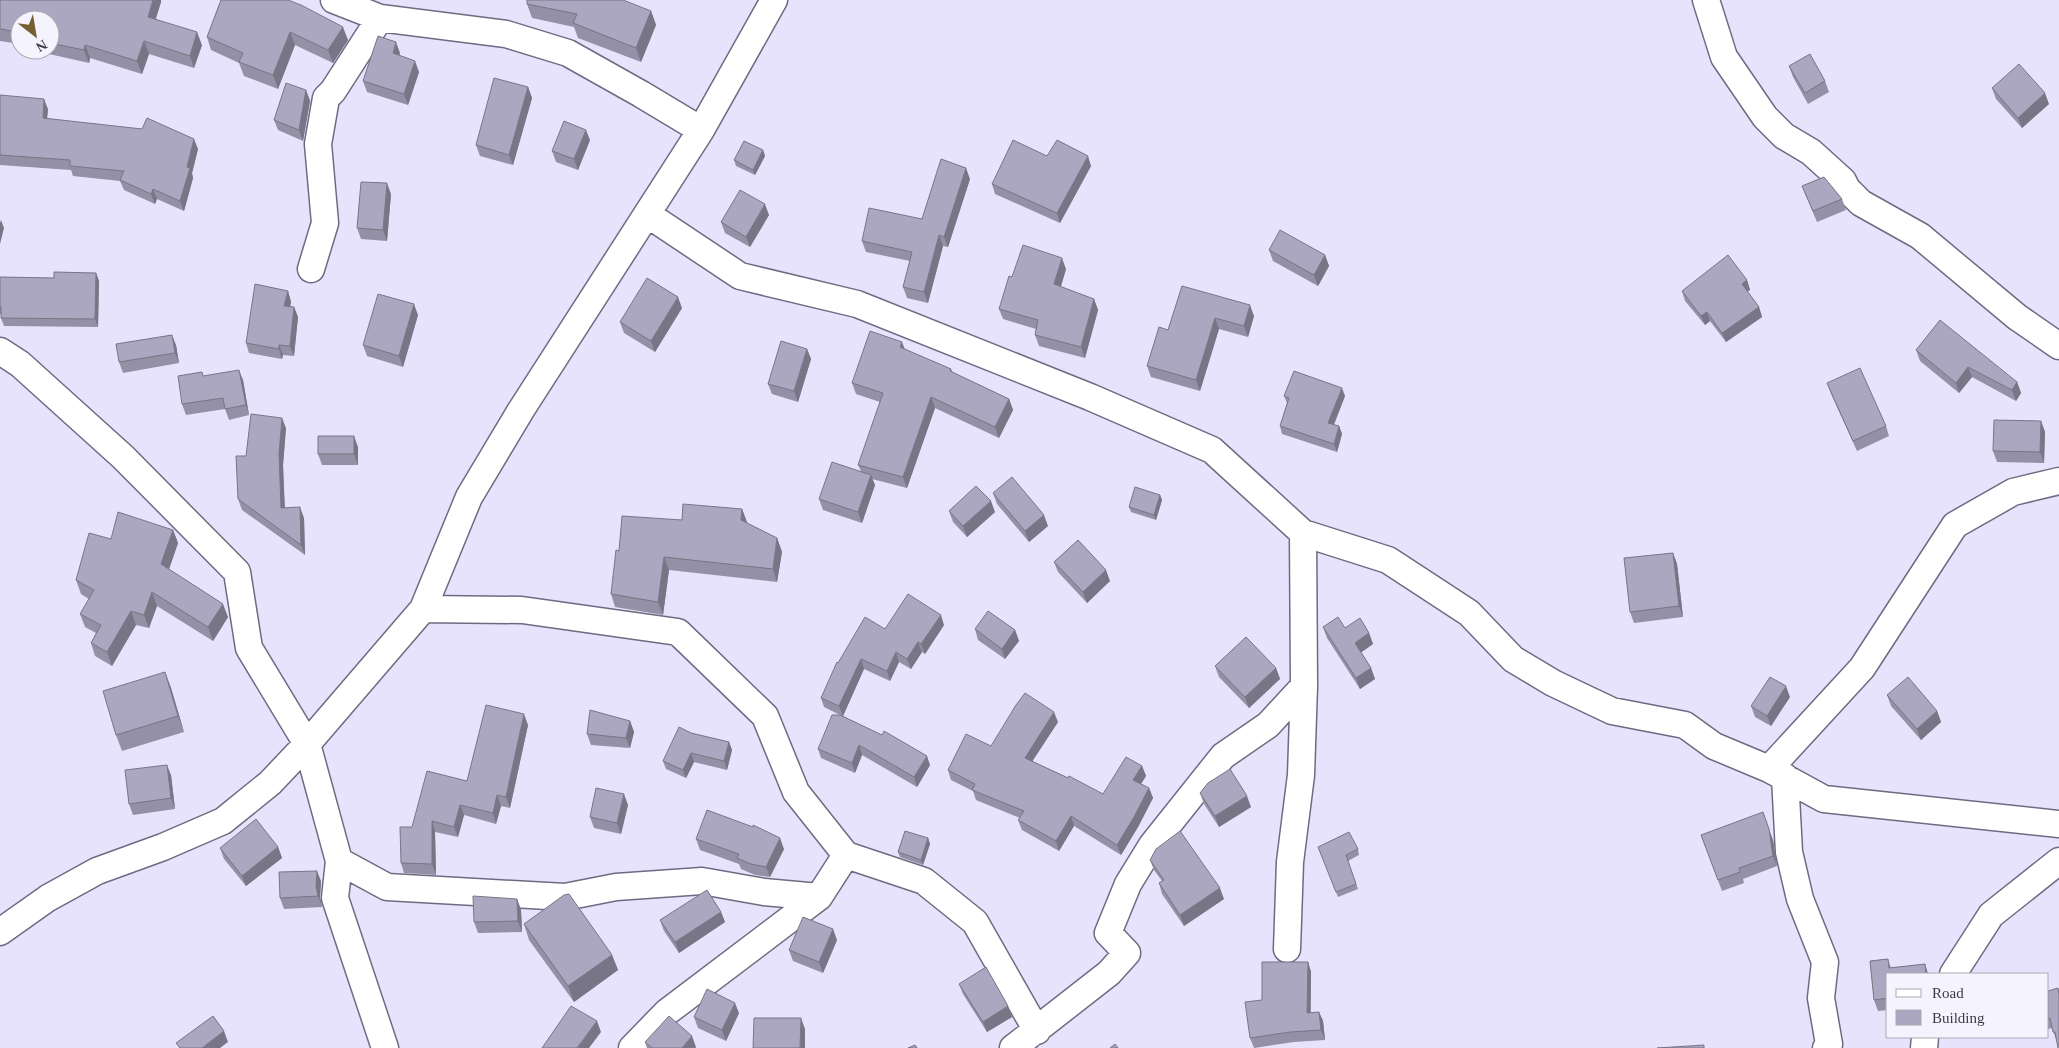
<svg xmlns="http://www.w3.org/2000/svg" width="2059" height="1048" font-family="'Times New Roman',serif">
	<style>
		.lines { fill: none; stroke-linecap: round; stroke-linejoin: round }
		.minor-casing { stroke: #6f6a81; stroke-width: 29 }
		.minor { stroke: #fff; stroke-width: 26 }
		.wall { fill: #9490a5 }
		.shaded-wall { fill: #787586 }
		.building { fill: #aca7c0; stroke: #787586 }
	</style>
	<rect width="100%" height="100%" fill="#e8e3fd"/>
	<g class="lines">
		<defs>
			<path id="minor" d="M334,0l46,18 126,16 62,19 73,41 60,36
				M1706,0l18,57 41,60 19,19 27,16 32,29 4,8 14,14 59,33 97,81 42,29
				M647,214l93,62 117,28 233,93 122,53 91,83 85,27 81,53 44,46 40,24 59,28 73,14 29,21 55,23 55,30 235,25
				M311,269l14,-46 -7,-79 8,-46 7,-7 47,-73
				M0,351l20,13 103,93 114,115 12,76 58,96 32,117 -4,37 50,150
				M423,609l99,1 156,22 87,84 31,76 50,63 78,26 51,41 62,109
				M1769,769l93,-101 93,-143 58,-33 46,-11
				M1785,777l4,75 11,47 25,63 -4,36 8,46 -3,4
				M339,861l48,26 178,10 51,-10 86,-6 62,11 55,5
				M0,932l48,-34 49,-27 66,-24 60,-26 47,-38 37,-39 116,-135 46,-112 52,-87 180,-280 73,-130
				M1287,949l3,-87 11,-87 3,-89
				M1953,974l38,-59 68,-54
				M632,1048l35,-36 152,-115 27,-42
				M1013,1048l96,-75 18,-20 -19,-20 20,-49 24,-39 71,-89 45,-31 36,-39 -1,-153
				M1924,1048l1,-11"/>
		</defs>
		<use href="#minor" class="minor-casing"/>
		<use href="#minor" class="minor"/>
	</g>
	<path class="wall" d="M0,0l161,2 -5,17 46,26 -8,23 -45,-14 -7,20 -52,-16 -1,5 -40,-9 -2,-4h3v-30h-30v24l-20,-3z
		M221,0l127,40 -15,23 -38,-18 -17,44 -34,-13 -5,-13 -28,-13 -4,-13z
		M527,4l124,7 5,14 -15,37 -63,-24 -4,-11 -42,-9z
		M400,53l-1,3 20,16 -11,33 -41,-13 -4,-11z
		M1789,66l36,15 4,11 -21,12 -15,-27z
		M528,87l4,11 -19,67 -33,-9 -4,-11z
		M1992,88l57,16 -27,24 -26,-29z
		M306,90l4,11 -7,40 -25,-11 -4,-10z
		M0,95l48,14 -1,10 151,30 -6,24 1,5 -9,33 -27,-12 -2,5 -31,-14 -4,-9 -47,-5 -2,-6 -71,-5z
		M590,140l-12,30 -22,-8 -4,-11z
		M763,150l2,6 -10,19 -19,-9 -2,-6z
		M1047,156l44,10 -31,57 -65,-29 -3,-10z
		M970,179l-22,68 -5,-1 -15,57 -21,-5 -4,-11 7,-26 -44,-9 -4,-11 60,-22z
		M1802,186l40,13 4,11 -29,12z
		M391,194l-4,47 -26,-2 -4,-11z
		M769,215l-19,32 -25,-14 -4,-11z
		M1269,250l56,5 4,11 -11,20 -45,-25z
		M1066,269l-5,18 33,12 4,11 -13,48 -46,-12 -4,-11 1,-6 -33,-10 -4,-10 13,-32z
		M96,273l3,8 -1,46 -94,-1 -3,-8v-4h-1v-37l54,1z
		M1747,280l3,10 -3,2 12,15 3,10 -36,25 -16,-21 -5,4 -20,-24 -3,-10z
		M1182,286l72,30 -6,21 -29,-8 -19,62 -49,-14 -4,-11 21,-36z
		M288,291l3,11 -1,5h4l4,10 -4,39 -11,-1 -1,4 -33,-6 -3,-10z
		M682,308l-27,44 -31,-19 -4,-11z
		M418,315l-15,52 -36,-11 -4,-11z
		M176,345l3,18 -56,10 -4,-11z
		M807,349l4,10 -13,43 -26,-8 -4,-10z
		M904,349l47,20 2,4 56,26 4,11 -14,28 -64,-30 -28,80 -35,-9 3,6 -13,38 -39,-13 -4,-11 42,-28 -3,-6 22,-63 -24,-8 -4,-11z
		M1916,350l101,32 4,11 -5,8 -44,-24 -13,16 -39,-32z
		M203,376l40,4 6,35 -20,5 -4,-11 -39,6 -4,-11z
		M1827,383l59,43 3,10 -32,15 -26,-57z
		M1284,396h61l-11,29 5,1 3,8 -5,18 -55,-18 -2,-8 7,-23z
		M2041,421l4,11 -1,31 -47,-1 -4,-11z
		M286,428l-3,37 2,43 19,10 1,37 -63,-45 -4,-11 8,-43z
		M358,447v18h-36l-4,-11z
		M993,493l55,33 -19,16 -32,-38z
		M1160,495l2,5 -6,20 -25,-8 -2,-5z
		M742,509l5,14 30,15 5,14 -5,30 -108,-12 -6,45 -48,-8 -4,-13 8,-43 63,-31z
		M949,511l46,1 -28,25 -14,-15z
		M173,530l5,13 -9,26 59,48 -15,24 -56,-35 -8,22 -13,-3 -24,41 -17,-10 -4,-13 5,-10 -11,-6 -5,-13 9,-15 -8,-5 -5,-14 35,-41z
		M1673,553l4,11 6,53 -49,6 -4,-11z
		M1054,562l56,19 -23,22 -29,-31z
		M944,625l-19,29 -3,-2 -11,17 -12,-7 -9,19 -26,-12 -21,47 87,49 -13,22 -55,-32 -7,18 -34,-15 -3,-9 22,-34 -16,-8 -3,-9 17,-35 47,-34z
		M1323,627l22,1 24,5 4,11 -12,8 10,16 4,11 -15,10 -33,-51z
		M975,629l40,1 4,11 -14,18 -27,-19z
		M1215,666l61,2 4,11 -31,29 -30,-31z
		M165,672l6,16 13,44 -62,19 -6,-16z
		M1887,695l50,16 4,11 -20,18 -30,-34z
		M1790,697l-19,29 -16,-9 -4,-11z
		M630,721l4,11 -4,16 -39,-3 -4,-11z
		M1058,722l-26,39 71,33 39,-28 4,10 -5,8 8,4 4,10 -15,29 -17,28 -47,-29 -15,25 -37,-21 -4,-10 2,-2 -44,-18 -3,-9 -22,-11 -3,-10 43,-24z
		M528,725l-18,83 -9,-2 -5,18 -32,-9 -6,22 -23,-5 1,43 -32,-2 -3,-10 11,-36 55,-46z
		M691,733l38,9 3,8 -5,20 -33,-8 -8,16 -20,-9 -3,-8z
		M171,775l4,34 -42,6 -4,-11z
		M1200,793l51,14 -32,20 -15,-23z
		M628,805l-7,29 -27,-6 -4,-11z
		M1701,835l72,5 4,26 -34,13 1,4 -22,8z
		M928,838l2,6 -7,21 -23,-8 -2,-5z
		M696,839l88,10 -14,28 -15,-2 -14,-6 -2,-5 -39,-14z
		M278,847l4,11 -36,28 -22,-27 -4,-11z
		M1318,847l40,2 1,6 -11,6 10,28 -20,8z
		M1150,860l74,39 -40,27 -22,-32 -3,-11 3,-2 -8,-11z
		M321,881l-1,16 2,10 -38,2 -4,-11z
		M517,899l4,11 1,22 -44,1 -4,-11z
		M721,912l4,10 -46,31 -15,-22 -4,-11z
		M524,924l88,31 6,15 -44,32 -45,-62z
		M837,940l-14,33 -30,-12 -4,-11z
		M1888,959l3,9 34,-4 3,10h-40v36l-10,1 -4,-11 -4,-39z
		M1308,962l3,10v41l8,-1 4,9 2,19 -31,2 -40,6 -4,-10 12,-38z
		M959,984l53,33 -25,15 -24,-38z
		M2058,988l1,3v57l-7,-20 -4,1v-38z
		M739,1013l-13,28 -28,-13 -4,-11z
		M645,1042l51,5 -1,1h-48z"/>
	<path class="shaded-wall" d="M153,0h8v2l-9,27 -4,-12z
		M651,11l5,14 -15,37 -5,-14z
		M343,27l5,13 -15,23 -5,-13z
		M197,32l5,13 -8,23 -4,-12z
		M290,32l5,13 -17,44 -5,-14z
		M144,41l5,13 -7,20 -5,-13z
		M396,42l4,11 -4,11 -3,-11z
		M85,45l5,13 -1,5 -5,-13z
		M415,61l4,11 -11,33 -4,-11z
		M528,87l4,11 -19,67 -4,-10z
		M306,90l4,11 -7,40 -4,-11z
		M2045,93l4,11 -27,24 -4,-10z
		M44,99l4,10 -2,19 -3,-10z
		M586,130l4,10 -12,30 -4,-11z
		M194,139l4,10 -6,24 1,5 -9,33 -4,-10 7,-34z
		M763,150l2,6 -10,19 -2,-5z
		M1088,156l3,10 -31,57 -3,-10z
		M966,168l4,11 -22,68 -4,-10z
		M387,183l4,11 -4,47 -4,-11z
		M153,189l4,10 -2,5 -4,-10z
		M765,204l4,11 -19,32 -4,-10z
		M1,220l3,8 -4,16v-21z
		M939,235l4,11 -15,57 -4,-11z
		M1325,255l4,11 -11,20 -4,-11z
		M1062,258l4,11 -8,26 -4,-11z
		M96,273l3,8 -1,46 -3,-8z
		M1747,280l3,10 -5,3 -3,-9z
		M288,291l3,11 -3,14 -4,-10z
		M678,297l4,11 -27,44 -4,-11z
		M1094,299l4,11 -13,48 -4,-11z
		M414,304l4,11 -15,52 -4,-11z
		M1250,305l4,11 -6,21 -4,-11z
		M294,307l4,10 -4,39 -4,-10z
		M1759,307l3,10 -36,25 -4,-9z
		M1707,312l3,9 -5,4 -4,-9z
		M1215,318l4,11 -19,62 -4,-11z
		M172,335l4,10 3,18 -4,-10z
		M902,342l4,10 -6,-5z
		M279,345l4,10 -1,4 -3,-10z
		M807,349l4,10 -13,43 -4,-11z
		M1968,367l4,10 -13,16 -3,-10z
		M239,370l4,10 6,35 -3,-10z
		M2017,382l4,11 -5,8 -4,-11z
		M1342,388l3,8 -14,35 -3,-8z
		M931,397l4,11 -28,80 -4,-11z
		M1009,399l4,11 -14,28 -4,-11z
		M282,418l4,10 -3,37 2,54 -4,-11 -2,-54z
		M2041,421l4,11 -1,31 -4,-11z
		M1339,426l3,8 -5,18 -3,-8z
		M354,436l4,11v18l-4,-11z
		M871,475l4,10 -13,38 -4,-11z
		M1160,495l2,5 -6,20 -2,-5z
		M991,501l4,11 -28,25 -4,-11z
		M300,507l4,11 1,37 -4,-10z
		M742,509l5,13 -1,12 -5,-14z
		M1044,515l4,11 -19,16 -4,-11z
		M173,530l5,13 -12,35 -5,-14z
		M777,538l5,14 -5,30 -4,-13z
		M1673,553l4,11 6,53 -4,-11z
		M664,557l5,13 -6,45 -5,-13z
		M1106,570l4,11 -23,22 -4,-11z
		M152,592l5,14 -8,22 -5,-13z
		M223,604l5,13 -15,24 -5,-14z
		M131,611l5,14 -24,41 -5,-14z
		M941,615l3,10 -19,29 -4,-10z
		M1015,630l4,11 -14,18 -3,-10z
		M1369,633l4,11 -14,10 -4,-11z
		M918,642l4,10 -11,17 -4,-10z
		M896,652l3,10 -9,19 -3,-10z
		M861,659l3,10 -21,47 -4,-10z
		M1276,668l4,11 -31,29 -4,-11z
		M1371,668l4,11 -15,10 -4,-11z
		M165,672l6,16 13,44 -6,-16z
		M1786,686l4,11 -19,29 -4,-10z
		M1937,711l4,11 -20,18 -4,-11z
		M1054,712l4,10 -30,46 -3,-10z
		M524,714l4,11 -18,83 -4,-11z
		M630,721l4,11 -4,16 -4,-10z
		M729,742l3,8 -5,20 -3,-9z
		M859,745l3,10 -7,18 -3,-10z
		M691,753l3,9 -8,16 -3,-8z
		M927,756l3,9 -13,22 -3,-10z
		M167,765l4,10 4,34 -4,-11z
		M1142,766l4,10 -9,14 -4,-10z
		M1149,788l4,10 -15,29 -17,28 -4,-10z
		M624,794l4,11 -7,29 -4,-11z
		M497,795l4,11 -5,18 -3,-11z
		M1247,796l4,11 -32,20 -4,-11z
		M460,805l4,10 -6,22 -4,-10z
		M1071,816l3,10 -15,25 -3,-10z
		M432,821l3,11 1,43 -4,-11z
		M1769,829l4,11 4,26 -4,-10z
		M780,838l4,11 -14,28 -4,-10z
		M928,838l2,6 -7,21 -2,-5z
		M278,847l4,11 -36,28 -4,-10z
		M317,871l4,10 -1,16 2,10 -4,-11 -2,-10z
		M1220,888l4,11 -40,27 -4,-11z
		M517,899l4,11 1,22 -4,-11z
		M721,912l4,10 -46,31 -4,-11z
		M833,929l4,11 -14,33 -4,-11z
		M612,955l6,15 -44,32 -6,-16z
		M1308,962l3,10 -1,51 -3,-10z
		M1925,964l3,10h-2z
		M735,1003l4,10 -13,28 -4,-11z
		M1008,1006l4,11 -25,15 -4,-10z
		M1319,1012l4,9 2,19 -4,-10z
		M801,1018l4,11v19h-5z
		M597,1021l4,11 -12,16h-12z
		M224,1031l4,11 -8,6h-18z
		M692,1036l4,11 -1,1h-13z"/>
	<path class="building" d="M0,0h153l-5,17 49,15 -7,24 -46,-15 -7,20 -52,-16 -1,5 -34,-7v-23h-30v12l-20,-3z
		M221,0h67l13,5 42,22 -15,23 -38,-18 -17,43 -34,-13 4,-9 -36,-16z
		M527,0h96l28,11 -15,37 -63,-25 4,-9 -50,-10z
		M378,36l18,6 -3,11 22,8 -11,33 -41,-13z
		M1810,54l15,27 -20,12 -16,-27z
		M2019,64l26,29 -27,25 -26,-30z
		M494,78l34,9 -19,68 -33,-10z
		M286,83l20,7 -7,40 -25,-10z
		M0,95l44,4 -1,19 99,11 5,-11 47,21 -7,28 3,1 -10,33 -27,-12 -2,5 -31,-14 4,-9 -54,-5v-6l-70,-5z
		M564,121l22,9 -12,29 -22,-8z
		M1013,140l34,16 10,-16 31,16 -31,57 -65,-29z
		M744,141l19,9 -10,20 -19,-10z
		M941,159l25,9 -22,69 -5,-2 -15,57 -21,-5 9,-35 -50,-11 7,-33 53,11z
		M1824,177l18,22 -29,12 -11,-25z
		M361,182l26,1 -4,47 -26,-2z
		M740,190l25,14 -19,33 -25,-15z
		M1280,230l45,25 -11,20 -45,-25z
		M1023,245l39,13 -8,26 40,15 -13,48 -46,-12 3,-15 -39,-11 10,-33 3,1z
		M1728,255l19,25 -5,4 17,23 -37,26 -15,-21 -6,4 -19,-25z
		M54,272l42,1 -1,46 -94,-1v-11l-1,-1v-29l54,1z
		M647,278l31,19 -27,44 -31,-19z
		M255,284l33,7 -4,15 10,1 -4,39 -11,-1v4l-33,-6z
		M1182,286l68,19 -6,21 -29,-8 -19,62 -49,-14 12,-39 9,3z
		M378,294l36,10 -15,52 -36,-11z
		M1940,320l77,62 -5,8 -44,-23 -12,16 -40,-33z
		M870,331l32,11 -2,5 51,22 -1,2 59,28 -14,28 -64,-30 -28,80 -45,-12 25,-72 -31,-10z
		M172,335l3,18 -56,9 -3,-18z
		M781,341l26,8 -13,42 -26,-7z
		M1860,368l26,58 -33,15 -26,-58z
		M239,370l7,35 -21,4 -2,-11 -41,6 -4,-28 24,-4 1,4z
		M1294,371l48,17 -14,35 11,3 -5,18 -54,-18 9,-28 -5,-2z
		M251,414l31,4 -3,36 2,54 19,-1 1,38 -63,-46 -2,-43h10z
		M1994,420l47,1 -1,31 -47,-1z
		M318,436h36v18h-36z
		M832,462l39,13 -13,37 -39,-13z
		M1012,477l32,38 -19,16 -32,-38z
		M976,486l15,15 -28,25 -14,-15z
		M1135,487l25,8 -6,20 -25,-8z
		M683,504l59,5 -1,11 36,18 -4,31 -109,-12 -6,45 -47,-8 5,-44 3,1 3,-35 60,4z
		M118,512l55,18 -12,34 62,40 -15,23 -56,-35 -8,23 -13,-4 -24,41 -16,-9 10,-18 -21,-11 14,-24 -18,-10 13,-47 22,6z
		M1078,540l28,30 -23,22 -29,-30z
		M1673,553l6,53 -49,6 -6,-54z
		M908,594l33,21 -20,29 -3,-2 -11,17 -11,-7 -9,19 -26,-12 -22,47 -18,-8 16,-36 1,1 27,-46 20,12z
		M988,611l27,19 -13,19 -27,-20z
		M1338,617l7,11 15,-10 9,15 -14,10 16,25 -15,10 -33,-51z
		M1246,637l30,31 -31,29 -30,-31z
		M165,672l13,44 -62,19 -13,-44z
		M1770,677l16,9 -19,30 -16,-10z
		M1908,677l29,34 -20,18 -30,-34z
		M1025,693l29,19 -29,46 43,20 1,-2 34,18 23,-37 16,9 -9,14 16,8 -15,29 -17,28 -46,-29 -15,25 -38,-21 6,-9 -52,-21 3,-6 -27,-14 18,-36 25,12 25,-41z
		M486,705l38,9 -18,83 -9,-2 -4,18 -33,-8 -6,22 -22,-6v43l-31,-1 -1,-36h12l15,-56 40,10z
		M590,710l40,11 -4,17 -39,-4z
		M832,715h8l42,20 2,-4 43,25 -13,21 -55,-32 -7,18 -34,-14z
		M679,727l12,6 38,9 -5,19 -33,-8 -8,17 -20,-9z
		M167,765l4,33 -42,6 -4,-34z
		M1230,769l17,27 -32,20 -15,-23 8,-10z
		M596,788l28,6 -7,29 -27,-6z
		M707,810l46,17v-2l27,13 -14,29 -15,-3 -14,-6 2,-4 -43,-15z
		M1763,812l6,17 4,27 -34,12 1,4 -22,8 -17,-45z
		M256,819l22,28 -36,29 -22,-28z
		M905,831l23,7 -7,22 -23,-8z
		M1180,831l40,57 -40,27 -21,-32 5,-3 -14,-20 6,-11z
		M1349,832l9,17 -12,6 10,29 -20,8 -18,-45z
		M317,871l-1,15 2,10 -38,2 -1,-26z
		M707,890l14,22 -46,30 -15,-22z
		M569,894l43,61 -44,31 -44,-62 40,-29z
		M473,896l44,3 1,22 -44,1z
		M803,917l30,12 -14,33 -30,-12z
		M1888,959l1,9 36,-4 1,10h-38v24l-14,2 -4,-39z
		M1262,962h46l-1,51 12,-1 2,18 -31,2 -40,6 -5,-36 17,-2z
		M986,967l22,39 -25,16 -24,-38z
		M2058,988l1,7v53h-1l-3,-16h-2l-3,-14 -2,1v-28z
		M707,989l28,14 -13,27 -28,-13z
		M571,1006l26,15 -20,27h-35z
		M213,1016l11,15 -22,17h-22l-4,-5z
		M669,1016l23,20 -10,12h-30l-7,-6z
		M754,1018h47l-1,30h-47z
		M1115,1044l3,4h-8z
		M915,1045l2,3h-9z
		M1704,1045v3h-47z"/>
	<rect x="1886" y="973" width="162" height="65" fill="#f5f3fd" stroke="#aba9b3"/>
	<rect x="1896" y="989" width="25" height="8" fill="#ffffff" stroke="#aba9b3"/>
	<text x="1932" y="998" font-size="15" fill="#3d3b45">Road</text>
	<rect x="1896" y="1010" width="25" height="15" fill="#aca7c0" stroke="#aba9b3"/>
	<text x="1932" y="1023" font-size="15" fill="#3d3b45">Building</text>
	<g transform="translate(35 35) rotate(149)"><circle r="24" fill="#f5f3fd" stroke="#aba9b3"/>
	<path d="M0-4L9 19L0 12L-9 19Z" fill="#776030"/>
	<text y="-8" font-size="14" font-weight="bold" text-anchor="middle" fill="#3d3b45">N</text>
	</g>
</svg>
